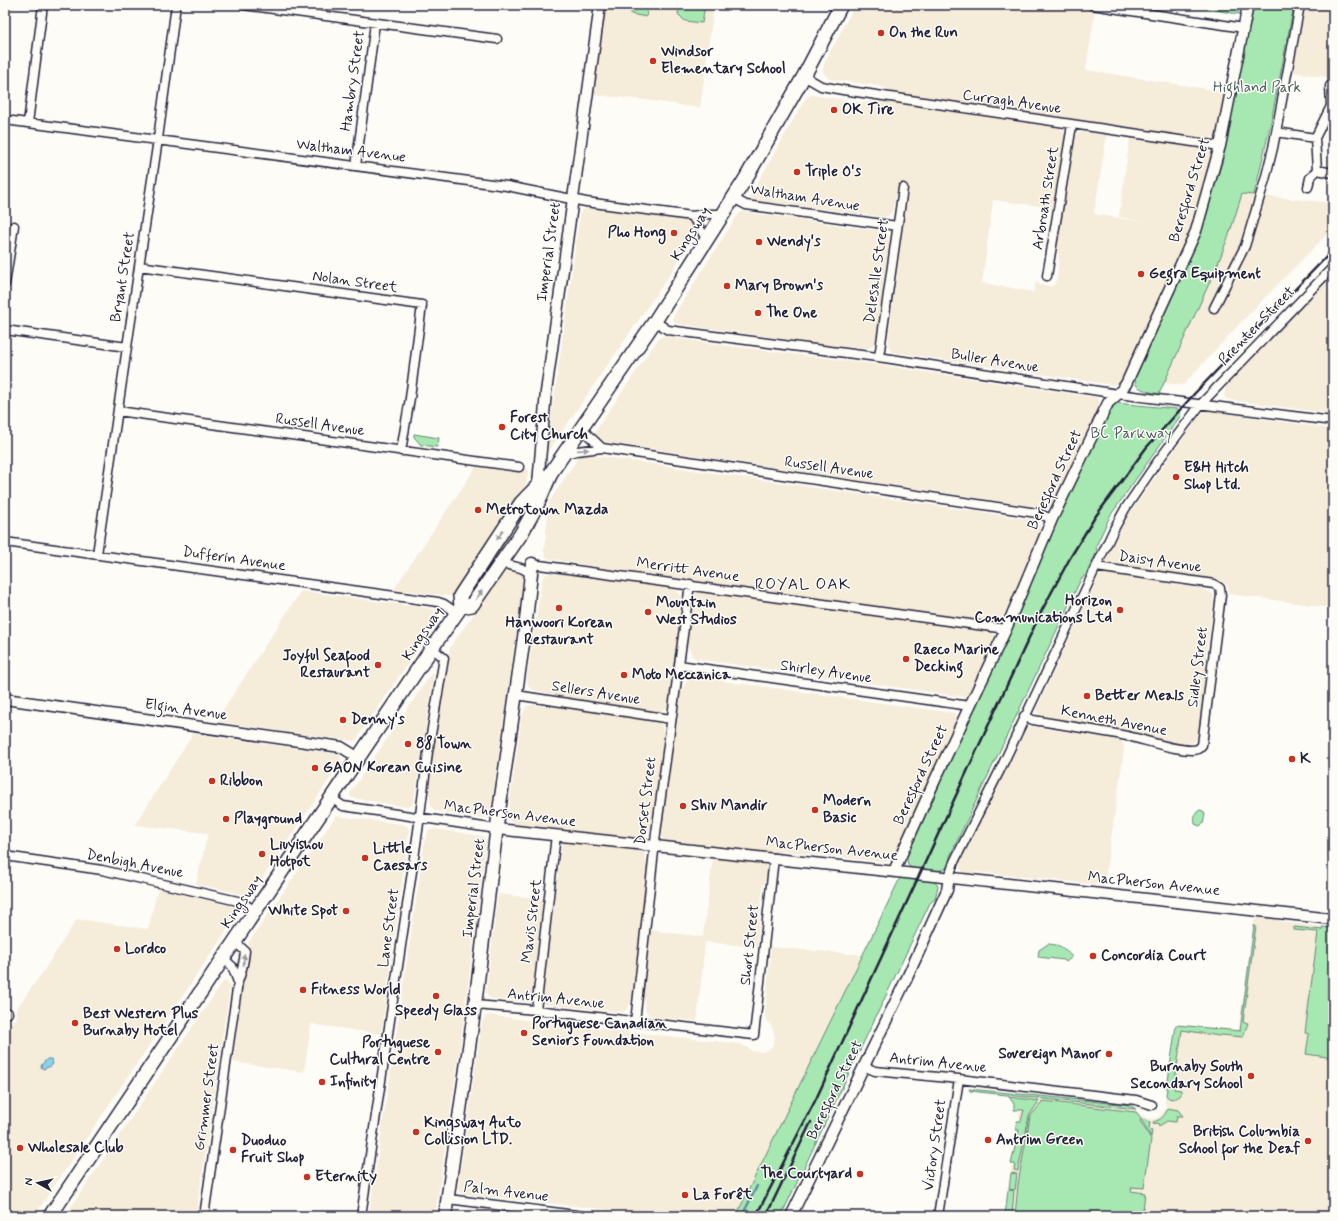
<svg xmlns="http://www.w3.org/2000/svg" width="1338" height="1221" font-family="Mynerve,sans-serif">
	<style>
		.built { fill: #f5ecda }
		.green { fill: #a7e8b2; stroke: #648576 }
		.water { fill: #89d3ea; stroke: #608ca4 }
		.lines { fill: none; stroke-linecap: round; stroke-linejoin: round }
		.stream { stroke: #608ca4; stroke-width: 2.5 }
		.minor-casing { stroke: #22223b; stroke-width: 11 }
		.tertiary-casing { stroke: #22223b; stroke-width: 13 }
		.secondary-casing { stroke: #22223b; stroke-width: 15 }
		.primary-casing { stroke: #22223b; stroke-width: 16 }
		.minor { stroke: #fdfcf7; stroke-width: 8 }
		.tertiary { stroke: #fdfcf7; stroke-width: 10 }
		.secondary { stroke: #fdfcf7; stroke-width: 12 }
		.primary { stroke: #fdfcf7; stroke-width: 13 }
		.rail { stroke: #22223b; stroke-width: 2.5 }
		.oneway { fill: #9a9aa2 }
		.poi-dot { fill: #c8321e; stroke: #fdfcf7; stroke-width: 1.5 }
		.labels { text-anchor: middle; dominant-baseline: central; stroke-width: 3; stroke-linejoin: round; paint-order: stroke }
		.poi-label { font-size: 15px; font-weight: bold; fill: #22223b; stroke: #fdfcf7; text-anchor: start }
		.street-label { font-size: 15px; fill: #22223b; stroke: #fdfcf7 }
		.park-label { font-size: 15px; fill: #4a5d5f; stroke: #fdfcf7 }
		.neighbourhood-label { font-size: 16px; letter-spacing: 1px; fill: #22223b; stroke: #fdfcf7 }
	</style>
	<rect width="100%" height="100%" fill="#fdfcf7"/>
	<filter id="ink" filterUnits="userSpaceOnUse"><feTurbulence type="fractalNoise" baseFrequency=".025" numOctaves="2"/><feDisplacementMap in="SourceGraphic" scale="8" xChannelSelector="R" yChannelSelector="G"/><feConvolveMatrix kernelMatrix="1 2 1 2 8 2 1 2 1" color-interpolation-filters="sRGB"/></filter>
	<g filter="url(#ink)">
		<path class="built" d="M604,5h110l-14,103 -54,-8 -52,-5 9,-67 -1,-5z
			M855,5h209l31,5 -9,60 134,21 4,2 2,4 -8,38 -3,3 -9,1 -307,-45 -20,-8 -50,-7 -6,-7 1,-8z
			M1306,5h27v73l-40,-6z
			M812,95l53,8 11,-3 184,28 6,8 -11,72 -62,-8 -11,83 52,9 2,-11 4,4 10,1 4,-1 3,-6 2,-21 -2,-13 17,-106 3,-5 8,-3 22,3 -13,80 54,9 -29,-6 11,-80 74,11 4,3 3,3 1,4 -20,73 -62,137 -9,13 -4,3 -4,1 -221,-33 -3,-4 -1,-5 19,-143 2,-5 -13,-1 -4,18 -6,5 -133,-17 -3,-4 54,-95 3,-4z
			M1242,194l91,9v25l-91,93 -59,64 -19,-2 53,-117 13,-34z
			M586,208h10l83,11 13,4 3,5 1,5 -26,41 -120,175 -3,2 -1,-1 2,-15 2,-6 30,-215 1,-2z
			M744,212l137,19 6,3 2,8 -13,98 -3,6 -5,2 -41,-3 -149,-21 -3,-1 -2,-4 1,-4 63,-99 3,-3z
			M1333,274v140l-107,-15 -2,-5 4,-13z
			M663,336l49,8 161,20 220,33 4,1 2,4 -1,13 -44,88 -7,5 -449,-67 -3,-5 1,-6 62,-91z
			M1208,411l125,18v179l-104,-14 -1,-8 -4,-4 -6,-2 -114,-17 23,-46 72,-101 5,-4z
			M584,454l450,66 5,4 2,8 -34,82 -9,7 -6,2 -380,-54 -62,-10 -4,-2 -2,-5 5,-50 29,-44z
			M476,467l42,5 1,-5 9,2 -1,11 -3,8 -72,108h-4l-54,-7z
			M506,570l14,2 4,6 -34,235 -2,4 -4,1 -49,-7 -4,-5 -3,-21 15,-105 7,-31 2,-5z
			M558,573l110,13 10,6 3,6 1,9 -12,95 -4,6 -6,3 -5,1 -75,-11 -45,-11 -5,-2 -2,-4 -1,-6 15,-98 2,-4 2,-2z
			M1100,573l102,16 11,5 1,2 -8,59 3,9 -10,71 -5,7 -6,2 -18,-1 -46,-13 -84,-14 -4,-6z
			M301,591l131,18 6,3v7l-82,121 -3,1 -133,-19 1,-9z
			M698,591l292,40 4,3 2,5 -24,52 -7,6 -269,-38 -4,-3 -2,-6 -4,-5 6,-44 3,-7z
			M432,673h2l-20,127 -2,5 -5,2 -55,-9 -2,-2v-3z
			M694,677l260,36 2,2 1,8 -64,137 -8,2 -100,-11 -9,3 -106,-11 -7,-3 -3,-7 20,-143 3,-2 6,-10z
			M534,705l52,5 66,10 10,5 2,10 -11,88 -7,12 -4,3 -8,1 -95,-10 -25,-5 -4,-3 -2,-6 14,-100 5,-9z
			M1028,726l91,14 4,3 1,7 -20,135 -127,-13 -10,2 -4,-2 -3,-3v-8z
			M193,734l145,20 3,3v5l-88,130 -3,2 -4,1 -50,-11 12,-51 -73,-8z
			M336,816l66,8 5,2 2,4 -28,204 -70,-10 -7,48 -71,-10 16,-120z
			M435,829l47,7 2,1 2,5 -24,189 -27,185h-66l56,-376 3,-9z
			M572,842l69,7 3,4 3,15 -13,121 -1,8 -6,12 -4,3 -81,-8 -1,-2 21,-159z
			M713,857l49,5 4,3 1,11 -4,8 -6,63 -52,-5 -8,79 -46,-5 -5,-4 -2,-12 -3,-6 8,-64 54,7z
			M158,889l73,17 5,4 1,5 -203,301h-29v-190l6,-3 5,-4 1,-3 -1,-7 27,-37 34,-53 71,10z
			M498,894l46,5 -11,99 -2,4 -39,-3 -4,-3 -2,-3z
			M1266,916l8,1 7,5 41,5 -16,127 27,4v158h-328l17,-122 107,11 5,2 7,8 5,3 8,1 6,-3 6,-8 -1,-9 11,-75 63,6 15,-110z
			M771,947l92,8 -127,261h-67l-205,-22 -4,-1 -2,-6 24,-164 3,-6 5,-2 48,7 203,22 11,7 11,1 5,-2 4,-3 3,-10 -2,-9 -6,-7 -2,-5z
			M226,981l4,4 -34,231h-131l158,-234z
			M459,1212l39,4h-44l2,-3z"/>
		<path class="green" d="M632,5h16l-2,12 -15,-3z
			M680,5h25l-3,18 -17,-2 -7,-7z
			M1209,5h30l-1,9 -30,-5z
			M1252,5h42l-24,122 -16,68 -12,-1 -12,38 -13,34 -58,128c-9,-2 -16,-3 -23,-9l-1,-8 56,-121 18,-51 13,-43 6,-28z
			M1116,403l62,6 3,6 -71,101 -14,30 1,6 -12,24 -4,3 -131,277c1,16 -11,15 -23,14 -7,-1 -14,0 -19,-5l-2,-11 148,-328 54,-112z
			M414,434l25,4 -2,9 -16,-2 -7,-8z
			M1200,810l3,1 2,3 -2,10 -4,2 -4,-2c-1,-6 -1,-11 5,-14z
			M901,876l32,4 5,6 -3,13 -5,4 -149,313h-45z
			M1254,926h2l-13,96 5,1 -5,14 -22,-2 -2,1 -37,-6 -8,59 7,1v5c-4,4 -12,6 -15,0l10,-70 64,6z
			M1294,927l28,3v-3l11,1v130l-27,-4 3,-20 -4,-1 13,-101 -24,-2z
			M1048,944c13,1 15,3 24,13l-6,5 -2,-2 -26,-3 1,-7z
			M969,1089l160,16 7,4 -166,-18z
			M1009,1097l30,4 -10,15 -11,55 -4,-1 1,-6h-4l8,-34h-3l1,-9h4l3,-11h-10v-6z
			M1043,1101l93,11 5,6 -1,3 11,18 -7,49 -12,-1 -1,4 14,2 -2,17 7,2 -1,4h-134l3,-32 12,-67z
			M1168,1108l10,2 5,6h-6l-1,6 -9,-1 -8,5 -1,-3 -5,1v-2c8,-2 12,-6 15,-14z
			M1142,1119l8,3 -1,7 3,1 -1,7 -9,-16z
			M1011,1173l6,1 -2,16 -6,-1z
			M1008,1190l6,1 -2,25h-7z"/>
		<path class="water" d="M47,1059h4l2,5 -2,2 -8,3 -2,-2 1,-3z"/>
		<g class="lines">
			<path class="stream" d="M742,1216l15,-30"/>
			<defs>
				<path id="minor" d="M243,5l254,34
					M1092,5l152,23
					M804,76l17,10 22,4 377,56
					M1330,86l1,20
					M5,120l502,66 79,16 106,14 13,-2h18
					M28,123l15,-118
					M1276,132l39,6 16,-32h2
					M1315,138l2,32 16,3
					M356,166l19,-143
					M1308,187l2,-9 7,-8
					M733,198l13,7 151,21
					M692,216l15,24
					M139,266l283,39 -12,93 -9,53
					M1047,276l25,-151
					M5,284l9,-58
					M1214,308l31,-62 20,-66 8,-32 27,-143
					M655,321l13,9 217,28 233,36 215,27
					M5,330l122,17
					M879,357l24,-169
					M118,411l401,56
					M582,427l5,7 15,14
					M564,454l13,-3 25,-3 435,65 15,6
					M5,542l433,60 6,2 13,9
					M97,554l30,-207 30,-201 19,-141
					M501,563l20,5 11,6
					M532,564l474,65
					M679,665l291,41
					M516,695l155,24
					M1024,716l9,4c31,5 63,10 94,16 16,3 57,18 71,13l4,-4 19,-150 -1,-7 -6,-4 -118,-17
					M331,798l12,8 154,23
					M5,856l97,14 140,32 13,9
					M949,877l5,-15 47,-94 113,-239 11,-20 30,-44 46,-61 132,-137
					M223,958l9,8 6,16
					M475,1005l61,5 218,25 20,-177
					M536,1010l20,-175
					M5,1013h3
					M635,1022l21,-189 34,-249
					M863,1066l12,5 84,8 177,21 16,5
					M448,1199l136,17
					M204,1216l34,-234c4,-11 6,-20 7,-31l-11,-10
					M361,1216l57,-385 10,-79 16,-94 -12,-10
					M938,1216l21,-137"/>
				<path id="tertiary" d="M538,484l8,-92 54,-387
					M5,699l336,48 18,11
					M497,829l836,90
					M894,871l41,-91 71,-151 46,-110 56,-116 10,-9 8,-10 70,-153 24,-85 28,-141
					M791,1216l115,-236 41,-90 2,-13"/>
				<path id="secondary" d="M445,1216l30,-211 23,-187 27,-188 7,-66"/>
				<path id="primary" d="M461,607l-1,-11 61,-93 26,-27
					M50,1216l382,-568 29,-41 11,-2 49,-71 16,-29 15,-34 103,-150 91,-143 58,-102 37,-71"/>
			</defs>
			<use href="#minor" class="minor-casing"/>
			<use href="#tertiary" class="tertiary-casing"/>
			<use href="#secondary" class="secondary-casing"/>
			<use href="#primary" class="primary-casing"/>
			<use href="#minor" class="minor"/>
			<use href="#tertiary" class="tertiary"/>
			<use href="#secondary" class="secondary"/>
			<use href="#primary" class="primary"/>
			<path class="rail" d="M756,1216l60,-117 172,-373 53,-114 29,-54 25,-41 51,-69 49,-55 138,-143
				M766,1216l45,-94"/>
		</g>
		<defs><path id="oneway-solid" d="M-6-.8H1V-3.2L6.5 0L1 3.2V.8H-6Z"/></defs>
		<g class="oneway">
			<use href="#oneway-solid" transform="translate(583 450) rotate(-4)"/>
			<use href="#oneway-solid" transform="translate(500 535) rotate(124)"/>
			<use href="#oneway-solid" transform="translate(479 595) rotate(-55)"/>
			<use href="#oneway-solid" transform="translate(244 960) rotate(-84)"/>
		</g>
	</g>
	<g class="poi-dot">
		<circle cx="881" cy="33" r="4"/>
		<circle cx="653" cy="61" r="4"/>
		<circle cx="834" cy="110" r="4"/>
		<circle cx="797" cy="172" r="4"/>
		<circle cx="674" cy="233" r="4"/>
		<circle cx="759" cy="242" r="4"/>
		<circle cx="1141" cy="274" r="4"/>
		<circle cx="727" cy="286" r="4"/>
		<circle cx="758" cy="313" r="4"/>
		<circle cx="502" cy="427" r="4"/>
		<circle cx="1176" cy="477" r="4"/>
		<circle cx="478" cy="510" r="4"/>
		<circle cx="559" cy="608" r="4"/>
		<circle cx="1120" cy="610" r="4"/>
		<circle cx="648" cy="612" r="4"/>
		<circle cx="906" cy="659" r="4"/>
		<circle cx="378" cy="665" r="4"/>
		<circle cx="624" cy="675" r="4"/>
		<circle cx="1087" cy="696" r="4"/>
		<circle cx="343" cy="720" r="4"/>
		<circle cx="408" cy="744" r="4"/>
		<circle cx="1292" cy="759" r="4"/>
		<circle cx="315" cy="768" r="4"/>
		<circle cx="212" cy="781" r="4"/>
		<circle cx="683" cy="806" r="4"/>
		<circle cx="815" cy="810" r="4"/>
		<circle cx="226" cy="819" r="4"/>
		<circle cx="262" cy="854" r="4"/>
		<circle cx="365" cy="858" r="4"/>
		<circle cx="346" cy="911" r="4"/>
		<circle cx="117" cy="949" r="4"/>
		<circle cx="1093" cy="956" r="4"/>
		<circle cx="303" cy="990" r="4"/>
		<circle cx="436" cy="996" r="4"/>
		<circle cx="75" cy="1023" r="4"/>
		<circle cx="524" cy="1033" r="4"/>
		<circle cx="438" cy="1052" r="4"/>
		<circle cx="1109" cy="1054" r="4"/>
		<circle cx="1251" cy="1076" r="4"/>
		<circle cx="322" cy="1082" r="4"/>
		<circle cx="416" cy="1132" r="4"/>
		<circle cx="988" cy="1140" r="4"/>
		<circle cx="1308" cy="1141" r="4"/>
		<circle cx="20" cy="1148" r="4"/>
		<circle cx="233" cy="1150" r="4"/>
		<circle cx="860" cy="1174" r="4"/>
		<circle cx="307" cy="1177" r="4"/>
		<circle cx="685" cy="1195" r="4"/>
	</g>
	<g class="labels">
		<g class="poi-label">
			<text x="889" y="33">On the Run</text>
			<text x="661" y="52">Windsor<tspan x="661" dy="17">Elementary School</tspan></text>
			<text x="842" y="110">OK Tire</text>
			<text x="805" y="172">Triple O's</text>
			<text x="666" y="233" text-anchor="end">Pho Hong</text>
			<text x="767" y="242">Wendy's</text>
			<text x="1149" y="274">Gegra Equipment</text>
			<text x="735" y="286">Mary Brown's</text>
			<text x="766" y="313">The One</text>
			<text x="510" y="418">Forest<tspan x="510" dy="17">City Church</tspan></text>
			<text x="1184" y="468">E&amp;H Hitch<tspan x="1184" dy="17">Shop Ltd.</tspan></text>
			<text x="486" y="510">Metrotown Mazda</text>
			<text x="1112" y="601" text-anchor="end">Horizon<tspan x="1112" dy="17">Communications Ltd</tspan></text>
			<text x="656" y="603">Mountain<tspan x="656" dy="17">West Studios</tspan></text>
			<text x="559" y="623" text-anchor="middle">Hanwoori Korean<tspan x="559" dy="17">Restaurant</tspan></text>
			<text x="914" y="650">Raeco Marine<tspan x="914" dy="17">Decking</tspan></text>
			<text x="370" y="656" text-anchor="end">Joyful Seafood<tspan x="370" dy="17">Restaurant</tspan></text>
			<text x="632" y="675">Moto Meccanica</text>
			<text x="1095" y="696">Better Meals</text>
			<text x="351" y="720">Denny's</text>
			<text x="416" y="744">88 Town</text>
			<text x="1300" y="759">K</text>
			<text x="323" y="768">GAON Korean Cuisine</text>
			<text x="220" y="781">Ribbon</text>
			<text x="823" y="801">Modern<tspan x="823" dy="17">Basic</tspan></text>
			<text x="691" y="806">Shiv Mandir</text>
			<text x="234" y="819">Playground</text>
			<text x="270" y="845">Liuyishou<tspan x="270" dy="17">Hotpot</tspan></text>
			<text x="373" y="849">Little<tspan x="373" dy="17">Caesars</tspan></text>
			<text x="338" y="911" text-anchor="end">White Spot</text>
			<text x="125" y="949">Lordco</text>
			<text x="1101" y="956">Concordia Court</text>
			<text x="311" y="990">Fitness World</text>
			<text x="436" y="1011" text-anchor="middle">Speedy Glass</text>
			<text x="83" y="1014">Best Western Plus<tspan x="83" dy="17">Burnaby Hotel</tspan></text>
			<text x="532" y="1024">Portuguese Canadian<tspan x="532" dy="17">Seniors Foundation</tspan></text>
			<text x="430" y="1043" text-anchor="end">Portuguese<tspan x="430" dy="17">Cultural Centre</tspan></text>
			<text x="1101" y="1054" text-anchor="end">Sovereign Manor</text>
			<text x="1243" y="1067" text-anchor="end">Burnaby South<tspan x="1243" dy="17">Secondary School</tspan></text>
			<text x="330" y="1082">Infinity</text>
			<text x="424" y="1123">Kingsway Auto<tspan x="424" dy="17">Collision LTD.</tspan></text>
			<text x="1300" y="1132" text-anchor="end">British Columbia<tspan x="1300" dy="17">School for the Deaf</tspan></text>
			<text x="996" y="1140">Antrim Green</text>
			<text x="241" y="1141">Duoduo<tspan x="241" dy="17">Fruit Shop</tspan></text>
			<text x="28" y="1148">Wholesale Club</text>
			<text x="852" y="1174" text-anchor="end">The Courtyard</text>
			<text x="315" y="1177">Eternity</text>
			<text x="693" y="1195">La Forêt</text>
		</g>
		<g class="street-label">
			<text transform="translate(353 81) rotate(-82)">Hambry Street</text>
			<text transform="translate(1012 102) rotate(8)">Curragh Avenue</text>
			<text transform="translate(351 151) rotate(7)">Waltham Avenue</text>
			<text transform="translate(1190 190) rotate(-73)">Beresford Street</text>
			<text transform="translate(805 198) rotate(9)">Waltham Avenue</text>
			<text transform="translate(1046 198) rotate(-81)">Arbroath Street</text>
			<text transform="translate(691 234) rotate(-58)">Kingsway</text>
			<text transform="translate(549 252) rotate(-82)">Imperial Street</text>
			<text transform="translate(877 271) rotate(-82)">Delesalle Street</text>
			<text transform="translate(123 277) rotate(-81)">Bryant Street</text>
			<text transform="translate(355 282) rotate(8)">Nolan Street</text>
			<text transform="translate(1257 326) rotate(-46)">Prenter Street</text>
			<text transform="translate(995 361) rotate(9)">Buller Avenue</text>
			<text transform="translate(320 425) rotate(8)">Russell Avenue</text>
			<text transform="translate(829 468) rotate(8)">Russell Avenue</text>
			<text transform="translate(1055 480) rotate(-65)">Beresford Street</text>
			<text transform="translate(234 559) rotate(8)">Dufferin Avenue</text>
			<text transform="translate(1160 562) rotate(8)">Daisy Avenue</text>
			<text transform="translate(688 570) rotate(8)">Merritt Avenue</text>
			<text transform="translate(423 634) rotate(-56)">Kingsway</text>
			<text transform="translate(1198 667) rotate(-83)">Sidley Street</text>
			<text transform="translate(826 672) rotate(8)">Shirley Avenue</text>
			<text transform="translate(596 693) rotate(9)">Sellers Avenue</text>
			<text transform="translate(186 710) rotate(8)">Elgin Avenue</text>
			<text transform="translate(1114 721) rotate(11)">Kenneth Avenue</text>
			<text transform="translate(921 775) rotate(-65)">Beresford Street</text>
			<text transform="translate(646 801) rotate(-83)">Dorset Street</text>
			<text transform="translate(510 814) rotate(7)">MacPherson Avenue</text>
			<text transform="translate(832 849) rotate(6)">MacPherson Avenue</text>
			<text transform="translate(135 864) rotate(11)">Denbigh Avenue</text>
			<text transform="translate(1154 884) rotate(6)">MacPherson Avenue</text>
			<text transform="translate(474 888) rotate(-83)">Imperial Street</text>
			<text transform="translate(242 902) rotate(-56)">Kingsway</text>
			<text transform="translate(532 921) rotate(-83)">Mavis Street</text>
			<text transform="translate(389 928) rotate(-82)">Lane Street</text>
			<text transform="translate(750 945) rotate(-84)">Short Street</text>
			<text transform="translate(556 999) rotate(6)">Antrim Avenue</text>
			<text transform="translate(938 1063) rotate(6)">Antrim Avenue</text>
			<text transform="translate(835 1090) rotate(-64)">Beresford Street</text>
			<text transform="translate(207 1097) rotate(-82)">Grimmer Street</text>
			<text transform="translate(935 1145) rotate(-82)">Victory Street</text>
			<text transform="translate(506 1192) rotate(7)">Palm Avenue</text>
		</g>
		<g class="park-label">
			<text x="1257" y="88">Highland Park</text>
			<text x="1131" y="434">BC Parkway</text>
		</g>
		<g class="neighbourhood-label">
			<text x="803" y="584">ROYAL OAK</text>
		</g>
	</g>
	<rect width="1338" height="1221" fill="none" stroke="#fdfcf7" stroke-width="20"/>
	<rect x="10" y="10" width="1318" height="1201" fill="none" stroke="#22223b" stroke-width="1.5" filter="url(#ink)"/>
	<g transform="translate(38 1183) rotate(278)" stroke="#fdfcf7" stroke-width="3" paint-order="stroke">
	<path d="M0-3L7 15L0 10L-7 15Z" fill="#22223b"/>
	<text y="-6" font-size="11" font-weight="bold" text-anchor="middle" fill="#22223b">N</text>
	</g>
</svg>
